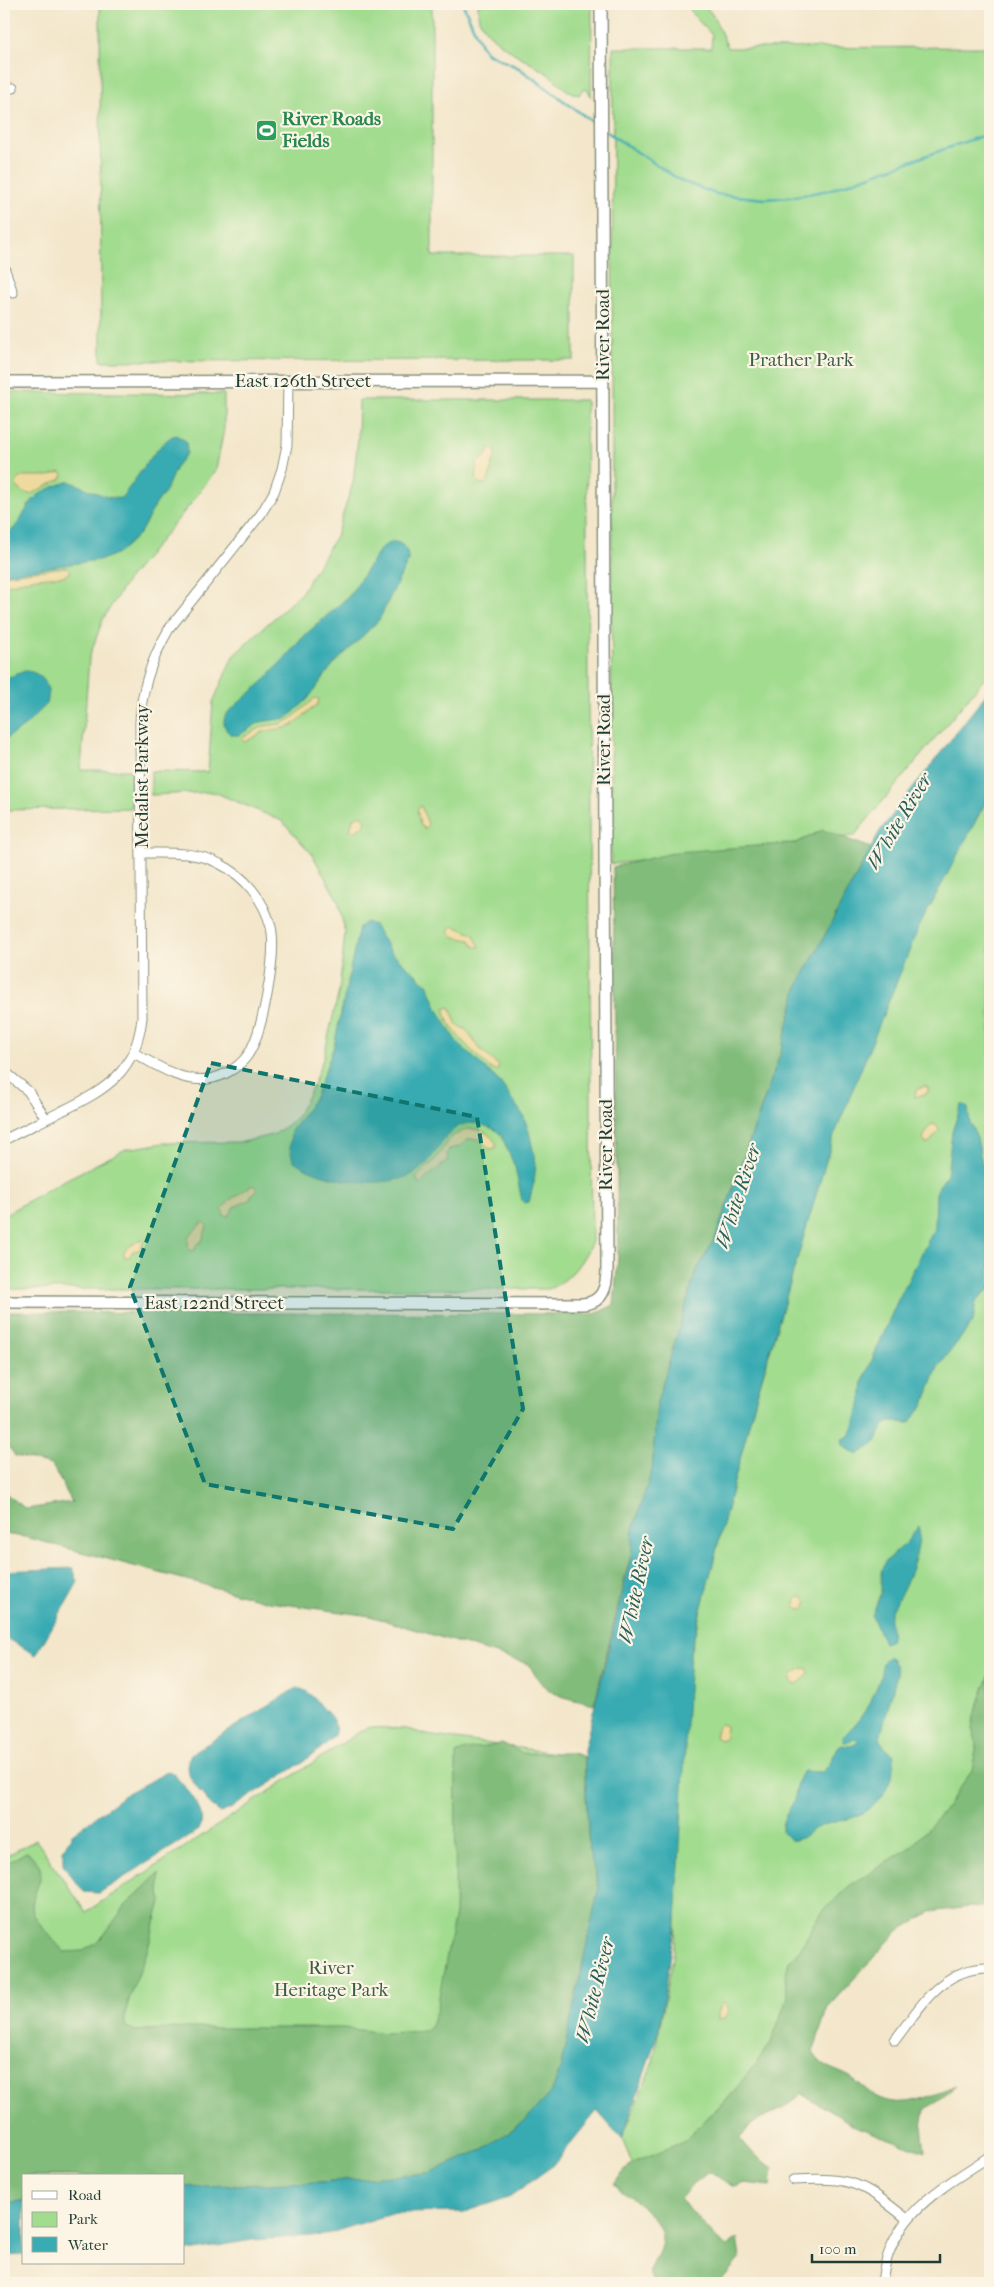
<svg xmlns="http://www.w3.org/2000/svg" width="994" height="2287" font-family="'IM FELL French Canon',serif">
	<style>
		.green { fill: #a2dc8f; stroke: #608c62 }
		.forest { fill: #81bc7a; stroke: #507c57 }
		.sand { fill: #eeda9e; stroke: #868c69 }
		.water { fill: #39abb2; stroke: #2c7473 }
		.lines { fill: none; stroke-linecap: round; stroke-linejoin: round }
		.stream { stroke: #39abb2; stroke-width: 2.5 }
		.street-casing { stroke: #89927f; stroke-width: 11 }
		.secondary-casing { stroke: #89927f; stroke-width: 14 }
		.street { stroke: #fff; stroke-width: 9 }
		.secondary { stroke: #fff; stroke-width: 11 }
		.marked { fill: #0f766e; fill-opacity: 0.2; stroke: #0f766e; stroke-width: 4; stroke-dasharray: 10 6; stroke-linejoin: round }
		.labels { text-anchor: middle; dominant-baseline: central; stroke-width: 4.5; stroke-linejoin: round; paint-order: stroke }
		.leisure-label { font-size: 19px; font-weight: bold; fill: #27864d; stroke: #fcf5e5; text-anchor: start }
		.street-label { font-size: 19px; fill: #1f3d34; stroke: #fcf5e5 }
		.park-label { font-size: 19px; fill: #395d46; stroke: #fcf5e5 }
		.water-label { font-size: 20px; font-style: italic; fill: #275e5a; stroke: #fcf5e5 }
	</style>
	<rect width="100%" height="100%" fill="#fcf5e5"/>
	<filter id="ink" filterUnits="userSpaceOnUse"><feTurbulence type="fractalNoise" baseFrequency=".02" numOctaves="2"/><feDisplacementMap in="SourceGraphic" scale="10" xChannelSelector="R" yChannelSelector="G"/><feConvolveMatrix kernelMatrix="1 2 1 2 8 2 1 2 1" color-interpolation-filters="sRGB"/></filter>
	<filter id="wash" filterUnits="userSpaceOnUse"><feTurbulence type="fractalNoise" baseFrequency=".0096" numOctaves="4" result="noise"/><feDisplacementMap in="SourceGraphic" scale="20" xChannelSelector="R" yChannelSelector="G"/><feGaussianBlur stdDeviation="1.12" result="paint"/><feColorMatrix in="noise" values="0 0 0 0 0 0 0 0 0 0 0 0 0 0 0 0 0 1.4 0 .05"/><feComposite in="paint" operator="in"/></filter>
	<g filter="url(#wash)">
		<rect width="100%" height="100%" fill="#f3e6ca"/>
		<path class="green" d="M100,4h332v252h142v104l-473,1z
			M478,4h114l-1,93 -3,-7 -5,-1 -4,6c-17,-4 -21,-15 -34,-23 -20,-13 -56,-30 -66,-53 -1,-4 -1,-10 -1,-15z
			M689,4h15l10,13 14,31 262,-1v625l-136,164 -243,28 2,-816h98l1,-13 -20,-21z
			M4,392l220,2v35l-8,41 -23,31 -66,80 -24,38 -14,39 -8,112h50v38l-127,2z
			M359,400h227l6,842c-9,19 -23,40 -44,47h-544v-74l53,-31 69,-35 38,-6 79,-1 32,-8 21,-16 15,-28 12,-31 16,-68 6,-58 -7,-32 -26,-47 -30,-33 -68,-29 -63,3v-24l57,1 5,-70 20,-46 68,-63 35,-57 17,-53 5,-45z
			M990,794v938l-8,27 -206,290 -101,118 -43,-4 -10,-24 31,-77 22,-114 6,-161 9,-134 61,-237 85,-289 67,-171z
			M367,1727l40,2 20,6 157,22 -61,222 -339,197h-160v26l-20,2v-347l32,-17 50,72z"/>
		<path class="forest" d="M823,830l48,18 -73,138 -18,69 -64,181 -21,38 -44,215 -26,87 -31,129c-32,-9 -49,-8 -65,-41l-159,-48 -101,-14 -244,-65 -21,-3v-42l22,17 46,-7 -20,-37 -37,-9 -11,-18v-126l591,2 19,-9 4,-48 -5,-390 64,-15 119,-9z
			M990,1673v235l-21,-1 -39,5 -33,20 -69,75 -15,45c9,17 21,16 37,25 9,5 16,14 25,19 26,15 56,0 81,-10l-31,24 -3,16 3,26 -68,-25 -55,-33 -20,15 -31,15 -11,15 10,12 23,17 -2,18 -27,-3 -10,4 -25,-15 -16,12 -13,15 38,41 9,7 10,-9 3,20 -19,23 -56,2 -12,-3 -3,-10c5,-10 13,-23 12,-34 -3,-20 -34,-41 -49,-52l19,-21 53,-22 22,-24 20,-17 43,-55 18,-49 -3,-18 4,-17 11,-12 21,-36 28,-27 63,-40 32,-35 28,-41 5,-26 -5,-15 2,-13z
			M502,1743l20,10h51l11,4 5,93 11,42 -16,117 -32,82 -27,30 -43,29 -53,23 -108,9 -137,5v-11h-160v25l-20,2v-338l22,-13c5,2 7,5 11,10 12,15 -9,32 -4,51 3,9 24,30 31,39l19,-1 12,-7 9,-9 22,-30 33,-32 2,29 -15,53 -14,35 -7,24v12l10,5 39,-3h169l42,5 39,-2 7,-6 5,-13 19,-99 1,-159c15,-8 31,-5 46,-11z"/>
		<path class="sand" d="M490,448l5,2 1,7c-7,8 -3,18 -10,27h-6l-4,-4 1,-17 9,-7z
			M61,472l2,3 -2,4 -30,15 -7,-1 -8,-7 1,-6 6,-4h26z
			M67,567l4,5 -7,4 -28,2 -32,8v-11z
			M315,698l4,1 -1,5 -24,20 -9,4 -20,3 -20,11 -3,-2 1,-3 21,-11 17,-2 10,-5z
			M421,806l7,18 -3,5 -5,-4 -3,-16z
			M362,815l4,6 -2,5 -9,5h-5l3,-13z
			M454,926l19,8 7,13h-5l-5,-7 -18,-3 -3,-7z
			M450,1007l7,18 8,4 15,20 19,17 -1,4h-6c-13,-13 -48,-42 -47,-62z
			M925,1086l3,2v5l-13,4 1,-7z
			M934,1124l4,3 1,4 -10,12h-4l-2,-5 7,-13z
			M467,1129c13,-1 22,4 29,14v5l-6,1 -11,-10h-10l-11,8 -9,2 -2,5 1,6 -27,23 -4,-1v-5l18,-17 16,-23z
			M252,1185l4,2 1,4 -6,4 -1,5 -16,7 -5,9h-5l-2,-7 8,-9z
			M203,1222l4,4 -5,15 -6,4 -1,5 -4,1 -3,-4v-10z
			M141,1239l3,3 -5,8 -6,1 -4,6h-5v-5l6,-6z
			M795 1603a6 6 0 1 1 12 0a6 6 0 1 1-12 0Z
			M802,1668l6,1 1,5 -10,9 -5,1 -3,-4 1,-6z
			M721,1724l5,2 -1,12 -5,2 -5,-3 3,-11z
			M725,2003l4,8 -4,7 -7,1v-6l4,-9z"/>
		<path class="water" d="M176,435l10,6 1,12 -11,14 -11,25 -9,12 -16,29 -20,19 -16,7 -100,15v-39c16,-7 18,-22 29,-35 8,-9 22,-14 34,-18 6,-3 37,19 54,16 13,-14 39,-60 55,-63z
			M391,542c12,-1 18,8 17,19l-29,59 -47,46 -25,34 -20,18 -27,4 -21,13h-8c-7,-6 -9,-13 -5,-21l40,-35 39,-44 44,-39 32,-48z
			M24,671c18,0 28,15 23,33l-21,21 -22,15v-61z
			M990,689v105l-71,133 -87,214 -77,260 -65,251 -14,270 -17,108 -37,109 -25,-28 -46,56 -42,30 -45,15 -70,1 -70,22 -72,5 -68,12v-65l137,-5 108,-9 53,-23 43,-29 27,-30 8,-21 39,-184 -10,-36 -5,-100 47,-193 2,-28 19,-59 5,-68 38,-128 21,-38 64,-181 18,-69 82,-155z
			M367,922l7,3 17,27 37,33 10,25 18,31 44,41 23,33 6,17 7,31 -2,19 -5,20 -4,1 -3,-2 -7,-34 -14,-32c-5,-6 -12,-8 -19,-10 -34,-11 -41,29 -63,45 -29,22 -99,12 -126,-10l-3,-11 1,-18 24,-34 19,-51 25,-119z
			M961,1105h4l3,3 2,15 7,14 5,27 8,14v111l-7,5 -7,8 -3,20 -35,45 -14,37 -14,19 -20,-1 -6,3 -9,19 -18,11 -14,-10 -1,-6 6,-2 5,-8 8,-28 2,-20 33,-77 39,-77 1,-37 11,-15 5,-43z
			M919,1526c2,25 -10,52 -22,75 -1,3 -5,6 -6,10 -4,8 3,19 -1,30l-6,2 -12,-27 9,-24v-20l3,-9 21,-19z
			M73,1568l5,14 -42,73 -32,-18v-66z
			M888,1657h2l6,9 1,8 -17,64 4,9 10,8c1,29 -15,54 -42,63 -11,3 -24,5 -34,9 -10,4 -16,15 -28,13l-8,-9c-1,-14 10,-22 13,-34 3,-12 -1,-15 9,-26l18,1 7,-7 10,-20 12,1 8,-4 -5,-3 -5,3h-6v-5l14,-15 12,-17 10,-23 4,-20z
			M296,1688c12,1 19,11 27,20 7,7 16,16 11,27 -7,15 -86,62 -104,74l-9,4c-11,-7 -28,-29 -33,-40 -2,-7 0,-13 3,-19z
			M169,1771l5,3c12,16 35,35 25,56l-100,63 -15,-1 -21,-27v-15l9,-16 54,-40z
			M24,2201v54l-20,1v-53z"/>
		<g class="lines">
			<path class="stream" d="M463,4l18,41 6,8 32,15 79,58
				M604,130l77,51 35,13 49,5 26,-2 38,-7 161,-57"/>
		</g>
	</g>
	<g filter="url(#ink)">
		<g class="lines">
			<defs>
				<path id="street" d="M4,88h9
					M4,267l9,26
					M134,1053c22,12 48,30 74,26 15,-2 30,-11 39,-23 16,-22 30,-102 24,-129 -7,-27 -26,-51 -51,-63 -24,-13 -52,-11 -78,-11
					M4,1071l24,20 18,28
					M4,1140c19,-10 39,-19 58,-29 46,-22 74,-40 80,-93l-2,-295c1,-34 12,-65 29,-94l92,-115 13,-22 8,-23 5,-24 1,-64
					M895,2040c26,-34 47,-73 95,-72
					M793,2180c60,-3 68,2 114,39
					M882,2283c7,-68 57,-93 108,-127"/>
				<path id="secondary" d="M4,382l599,-1
					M4,1302l578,2c21,-1 25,-17 25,-36l-6,-1264"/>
			</defs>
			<use href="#street" class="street-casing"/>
			<use href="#secondary" class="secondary-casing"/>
			<use href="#street" class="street"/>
			<use href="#secondary" class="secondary"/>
		</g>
	</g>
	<path class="marked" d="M211,1063l266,54 46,292 -70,120 -248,-45 -75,-197z"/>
	<defs>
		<symbol id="stadium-square" viewBox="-11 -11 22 22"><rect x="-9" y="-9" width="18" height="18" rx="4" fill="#2e9e5b" stroke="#fcf5e5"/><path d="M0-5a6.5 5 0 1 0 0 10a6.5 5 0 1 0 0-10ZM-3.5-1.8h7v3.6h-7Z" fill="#fff"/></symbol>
	</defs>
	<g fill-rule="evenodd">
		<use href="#stadium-square" x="254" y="118" width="25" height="25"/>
	</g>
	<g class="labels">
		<g class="leisure-label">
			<text x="282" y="119">River Roads<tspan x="282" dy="22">Fields</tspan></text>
		</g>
		<g class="street-label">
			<text transform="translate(603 335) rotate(-90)">River Road</text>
			<text x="303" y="381">East 126th Street</text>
			<text transform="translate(604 740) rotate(-90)">River Road</text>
			<text transform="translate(142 776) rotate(-90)">Medalist Parkway</text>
			<text transform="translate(606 1145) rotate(-90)">River Road</text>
			<text x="214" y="1303">East 122nd Street</text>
		</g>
		<g class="park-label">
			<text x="801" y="360">Prather Park</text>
			<text x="331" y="1968">River<tspan x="331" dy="22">Heritage Park</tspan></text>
		</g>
		<g class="water-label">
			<text transform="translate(899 821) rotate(-59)">White River</text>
			<text transform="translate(738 1196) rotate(-72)">White River</text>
			<text transform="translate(636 1590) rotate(-78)">White River</text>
			<text transform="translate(595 1990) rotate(-76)">White River</text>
		</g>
	</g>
	<rect width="994" height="2287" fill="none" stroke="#fcf5e5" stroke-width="20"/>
	<rect x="22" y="2174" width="162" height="90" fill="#fcf5e5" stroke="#a4ab9e"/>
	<rect x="32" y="2191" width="25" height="8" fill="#ffffff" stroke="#a4ab9e"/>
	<text x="68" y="2200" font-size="15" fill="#1f3d34">Road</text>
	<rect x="32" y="2212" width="25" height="15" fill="#a2dc8f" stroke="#a4ab9e"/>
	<text x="68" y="2224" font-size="15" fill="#1f3d34">Park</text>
	<rect x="32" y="2237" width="25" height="15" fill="#39abb2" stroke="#a4ab9e"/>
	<text x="68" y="2250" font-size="15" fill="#1f3d34">Water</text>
	<path d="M812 2254v8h128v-8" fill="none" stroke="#1f3d34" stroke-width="2.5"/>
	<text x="819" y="2254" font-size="15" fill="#1f3d34" stroke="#fcf5e5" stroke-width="4" paint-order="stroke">100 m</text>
</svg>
